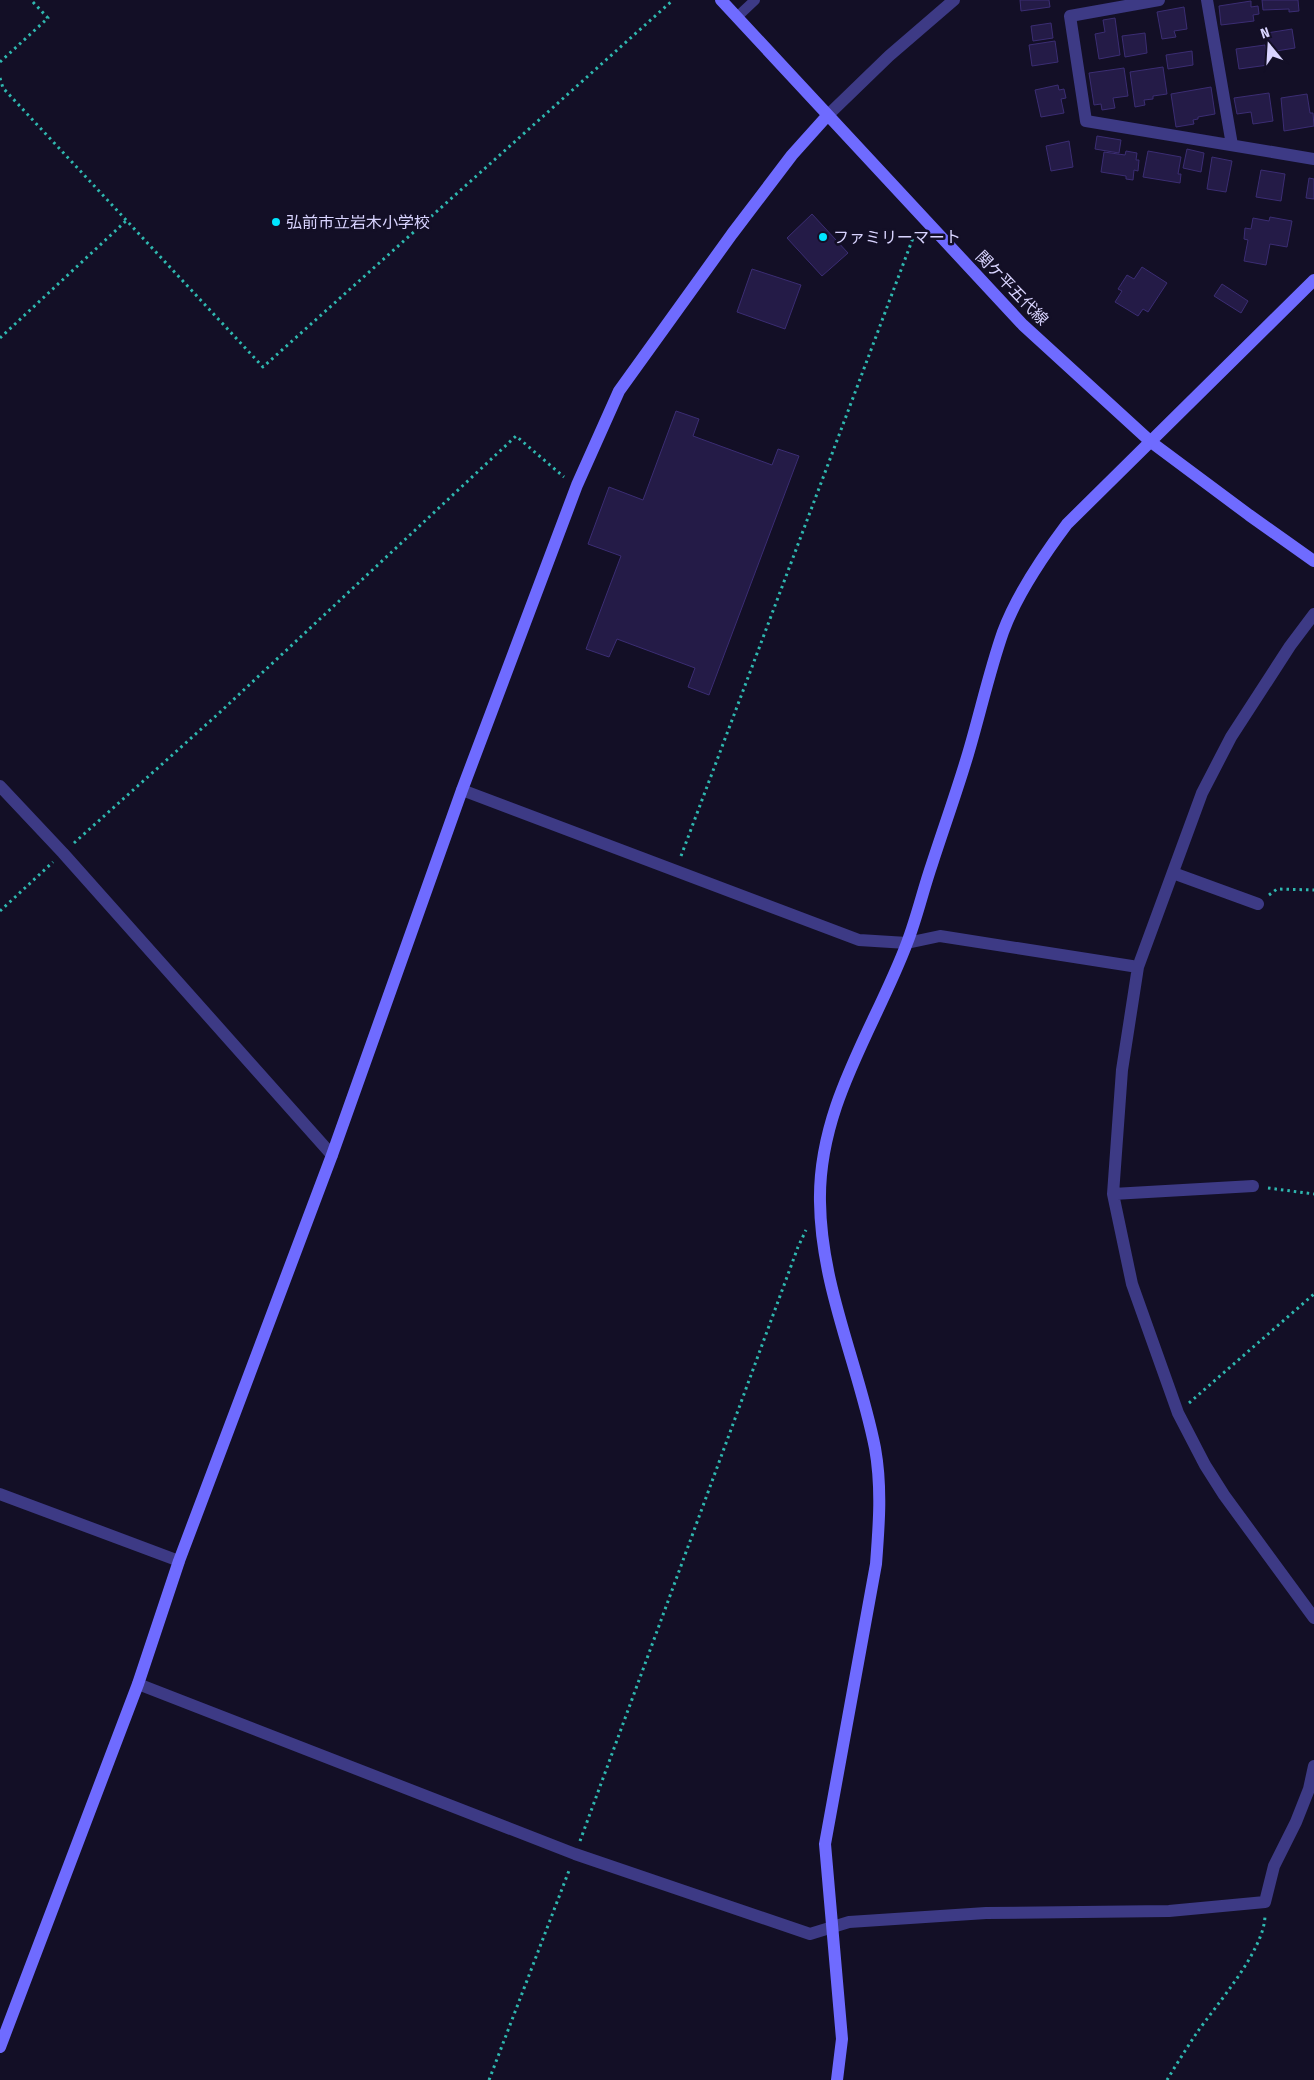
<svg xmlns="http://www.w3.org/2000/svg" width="1314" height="2080" font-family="'Fira Sans Condensed','Noto Sans JP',sans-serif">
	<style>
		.building { fill: #241b47; stroke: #3b2d73 }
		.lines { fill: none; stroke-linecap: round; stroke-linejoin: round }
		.path { stroke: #2fb8b0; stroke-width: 3; stroke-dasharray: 2.5 4; stroke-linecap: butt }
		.lane { stroke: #3d3a85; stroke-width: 10 }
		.street { stroke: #3d3a85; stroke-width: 12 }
		.secondary { stroke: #6f6bff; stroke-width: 12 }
		.poi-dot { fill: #00e5ff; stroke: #130f26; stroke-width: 2 }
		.labels { text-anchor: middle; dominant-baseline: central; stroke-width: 5; stroke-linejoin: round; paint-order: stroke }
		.poi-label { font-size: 16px; fill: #d9d4ff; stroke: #130f26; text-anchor: start }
		.street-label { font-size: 16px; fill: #d9d4ff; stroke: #130f26 }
	</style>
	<rect width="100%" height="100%" fill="#130f26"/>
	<path class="building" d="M1020,0h29l1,7 -29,4z
		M1262,0h36l1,11 -10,1v-3l-26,1z
		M1251,1v6l7,-1 1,8 -6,1 1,6 -33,4 -2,-19z
		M1184,7l3,22 -13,2 2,6 -14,2 -5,-27z
		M1115,18l5,37 -21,4 -4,-25 10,-2 -2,-12z
		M1051,23l2,15 -20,3 -2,-15z
		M1292,29l3,19 -25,4 -3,-19z
		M1145,33l2,20 -22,4 -3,-21z
		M1055,41l3,21 -26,4 -3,-21z
		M1265,45l3,20 -29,4 -3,-20z
		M1192,51l1,14 -25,4 -2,-14z
		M1163,67l4,27 -14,2v3l-9,1 1,5 -10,2 -5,-35z
		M1124,68l4,28 -15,2 2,10 -13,2 -1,-6 -7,1 -5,-32z
		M1058,85l1,5 5,-1 2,9 -5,1 3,14 -23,4 -6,-27z
		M1211,87l4,27 -17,3v2l-5,1 1,4 -18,3 -5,-33z
		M1269,93l4,28 -20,3 -2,-12 -14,2 -3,-16z
		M1307,94l3,19h3l1,13 -30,5 -3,-33z
		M1097,136l24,4 -2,13 -24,-4z
		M1069,141l4,26 -22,4 -5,-25z
		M1187,149l17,4 -3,19 -18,-4z
		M1126,151l11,2 -1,7h3l-1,11 -4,-1 -1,10 -7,-1v-3l-25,-4 3,-20 21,3z
		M1148,151l33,6 -3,17h3l-1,9 -37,-6z
		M1212,157l20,4 -6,31 -19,-3z
		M1261,170l24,4 -4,27 -25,-4z
		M1309,178l5,1v20l-8,-1z
		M812,214l36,39 -26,23 -35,-38z
		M1270,217l22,4 -5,26 -17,-3 -4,21 -22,-4 4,-21 -4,-1 1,-11 6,1 2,-11 16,3z
		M1142,267l25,16 -19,29 -5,-3 -5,7 -23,-14 7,-11 -4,-2 9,-14 7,4z
		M752,269l49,16 -16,44 -48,-17z
		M1222,284l26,17 -7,12 -27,-17z
		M676,411l23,8 -6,17 79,29 6,-16 21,7 -90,239 -21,-8 7,-19 -78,-29 -8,18 -23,-8 35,-93 -33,-12 21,-57 34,13z"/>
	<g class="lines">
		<path class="path" d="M0,62l48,-44 -17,-18
			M0,78l3,10 260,279 410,-367
			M0,338l127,-118
			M74,843l144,-129 298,-278 48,41
			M681,856l235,-626
			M1269,895l8,-6 37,1
			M0,911l53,-49
			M1268,1188l46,6
			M1189,1403l125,-109
			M580,1841l218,-594 8,-17
			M489,2080l81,-212
			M1167,2080c9,-15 19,-31 29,-46 20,-29 69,-84 69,-119"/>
		<path class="lane" d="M737,17l18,-17"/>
		<path class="street" d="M1159,0l-89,16 16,105 228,38
			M1207,0l25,145
			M827,116l62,-60 65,-56
			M1314,614l-24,32 -59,91 -29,56 -64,174 -16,103 -9,124 19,90 46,129 27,52 19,30 90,123
			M0,786l63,67 269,302
			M462,790l397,150 48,3 33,-7 198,31
			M1173,873l85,31
			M1113,1194l140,-8
			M0,1494l179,67
			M138,1684l437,170 235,80 39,-12 137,-9 183,-2 96,-9 9,-36 22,-44 13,-33 5,-23"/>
		<path class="secondary" d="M721,0l302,325 128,117 98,73 65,46
			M0,2047l138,-363 41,-123 153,-406 130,-365 115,-305 42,-94 113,-157 60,-79 35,-39
			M837,2080l5,-41 -17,-195 51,-280c3,-39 6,-77 -1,-116 -16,-82 -54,-161 -55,-246 -2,-96 55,-174 87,-259 10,-26 16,-53 25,-79 12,-37 25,-73 36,-110 12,-40 21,-82 35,-122 14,-38 40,-76 64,-108l247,-244"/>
	</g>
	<g class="poi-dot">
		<circle cx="276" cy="222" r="5"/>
		<circle cx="823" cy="237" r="5"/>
	</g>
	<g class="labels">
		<g class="poi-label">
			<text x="286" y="222">弘前市立岩木小学校</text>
			<text x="833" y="237">ファミリーマート</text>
		</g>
		<g class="street-label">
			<text transform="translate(1012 288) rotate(46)">関ケ平五代線</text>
		</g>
	</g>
	<g transform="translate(1269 45) rotate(342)" stroke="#130f26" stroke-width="4" paint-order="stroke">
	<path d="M0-4L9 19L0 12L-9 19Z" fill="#d9d4ff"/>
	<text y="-8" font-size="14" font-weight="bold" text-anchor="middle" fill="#d9d4ff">N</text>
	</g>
</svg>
